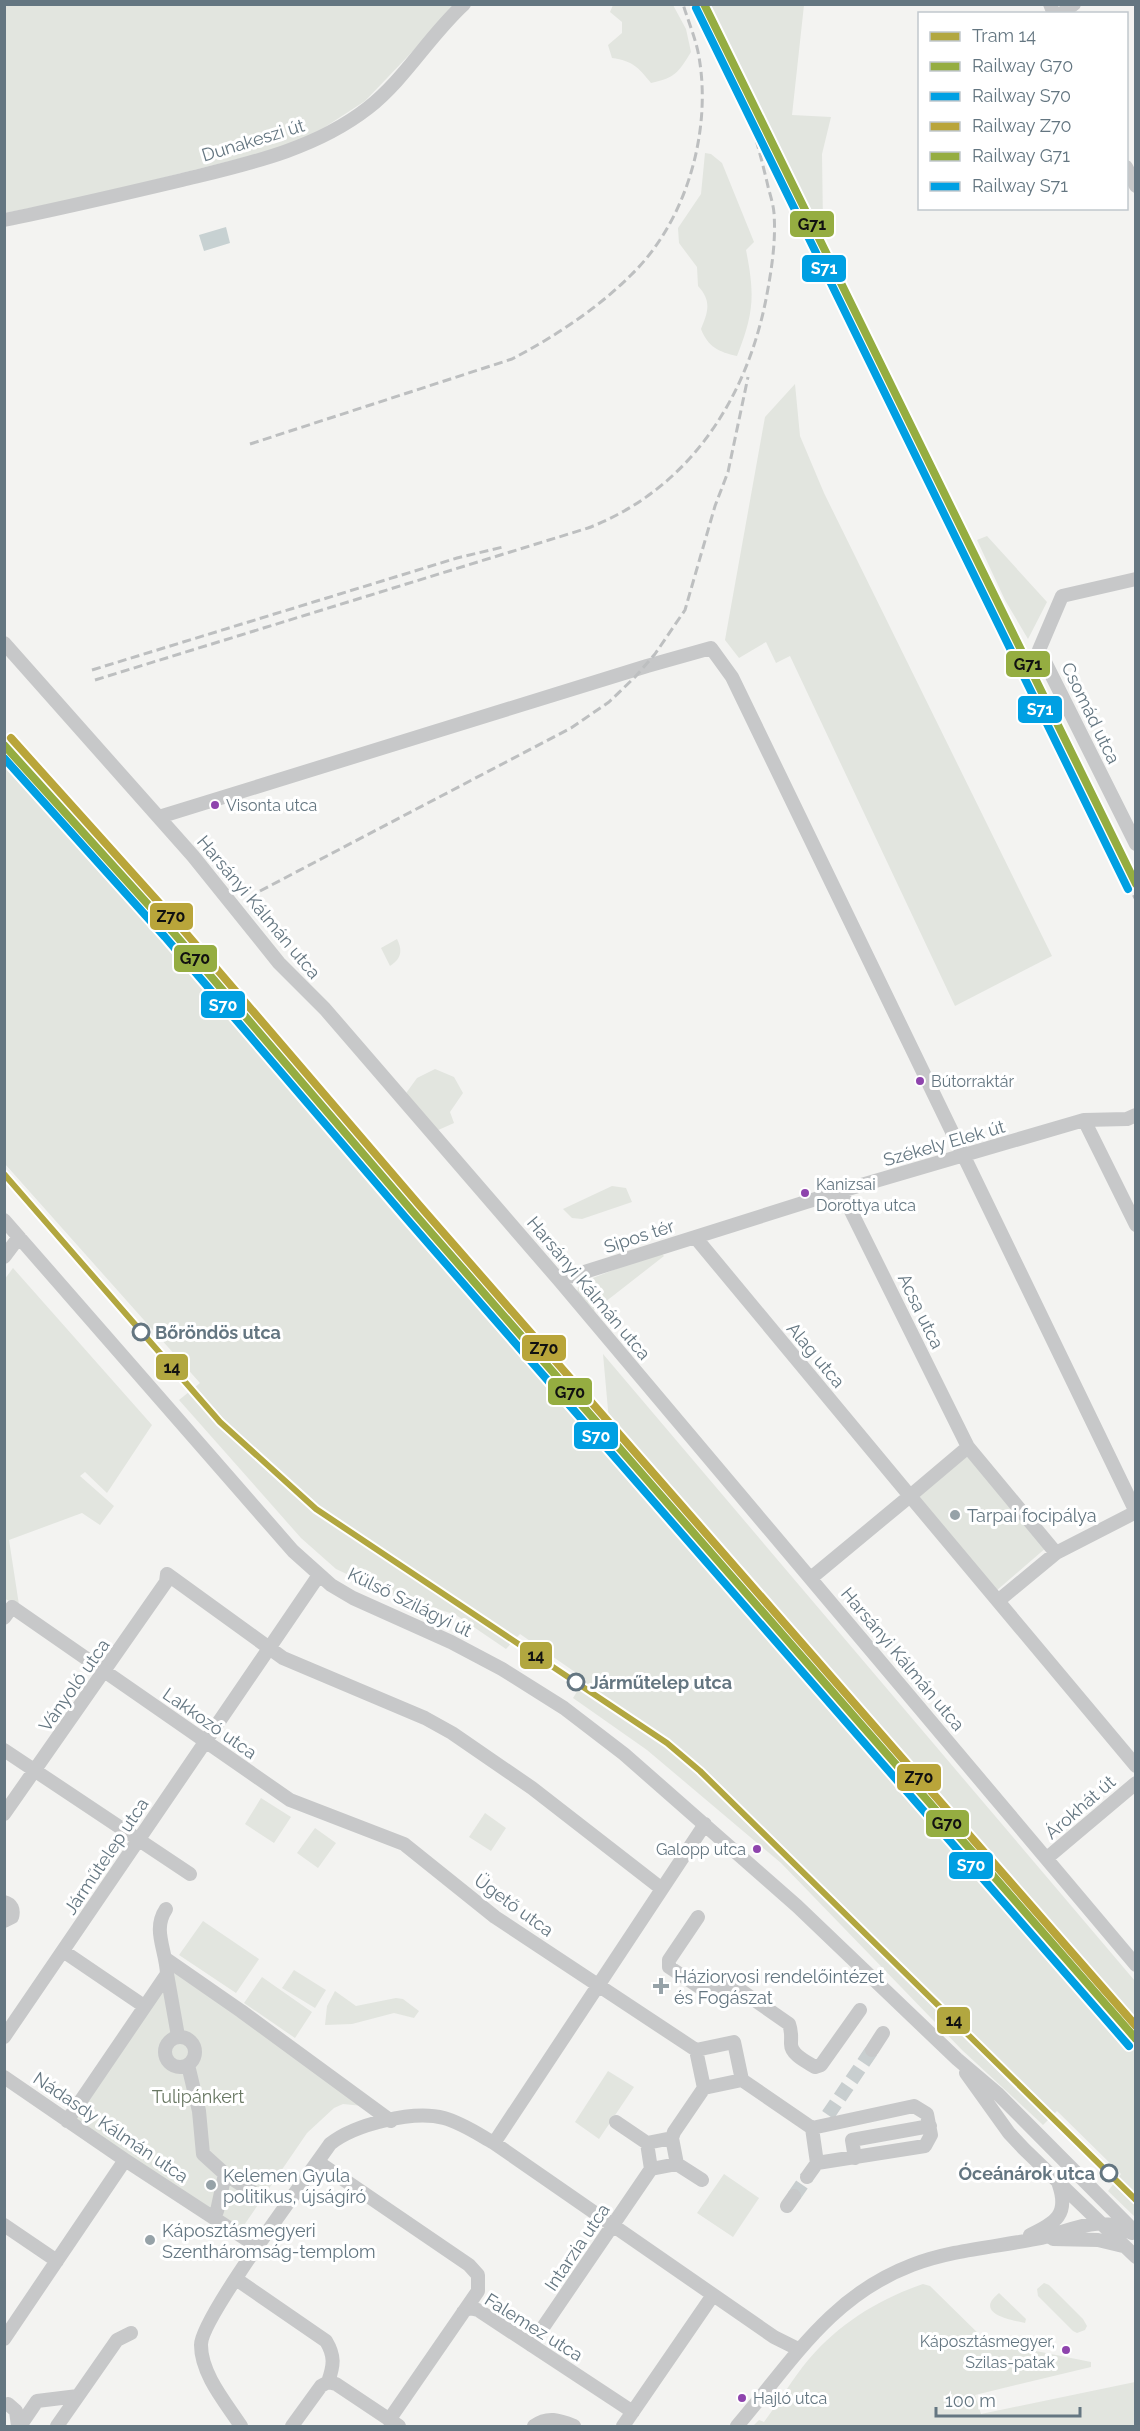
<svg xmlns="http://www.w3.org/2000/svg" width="1140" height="2431" font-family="Raleway,sans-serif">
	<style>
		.green { fill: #e2e5df }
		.water { fill: #c7d1d2 }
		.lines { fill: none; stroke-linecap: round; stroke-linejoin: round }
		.minor-tunnel { stroke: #c8cecf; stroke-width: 14; stroke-dasharray: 14 7; stroke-linecap: butt }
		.minor { stroke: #c7c8c9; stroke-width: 14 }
		.rail { stroke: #bdbfc0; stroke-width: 3; stroke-dasharray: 9 4.5; stroke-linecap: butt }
		.rail-1-casing { stroke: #fff; stroke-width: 12 }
		.rail-2-casing { stroke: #fff; stroke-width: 12 }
		.rail-3-casing { stroke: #fff; stroke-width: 12 }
		.rail-4-casing { stroke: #fff; stroke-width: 12 }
		.rail-5-casing { stroke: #fff; stroke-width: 12 }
		.rail-1 { stroke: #95ad41; stroke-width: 8 }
		.rail-2 { stroke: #00a0e3; stroke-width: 8 }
		.rail-3 { stroke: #b9a53a; stroke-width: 8 }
		.rail-4 { stroke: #95ad41; stroke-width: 8 }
		.rail-5 { stroke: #00a0e3; stroke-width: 8 }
		.tram-1-casing { stroke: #fff; stroke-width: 10 }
		.tram-1 { stroke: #b2a740; stroke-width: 6 }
		.bus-dot { fill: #8e44ad; stroke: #fff; stroke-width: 2 }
		.stop-dot { fill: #fff; stroke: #647681; stroke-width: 3 }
		.poi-dot { fill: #96a2a8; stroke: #fff; stroke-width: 2 }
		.labels { text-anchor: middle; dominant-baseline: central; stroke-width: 6; stroke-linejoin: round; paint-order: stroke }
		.bus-label { font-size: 16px; fill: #647681; stroke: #fff; text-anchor: start }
		.street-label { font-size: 18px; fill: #647681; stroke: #fff }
		.stop-label { font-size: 18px; font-weight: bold; fill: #647681; stroke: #fff; text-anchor: start }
		.poi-label { font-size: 18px; fill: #647681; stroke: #fff; text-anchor: start }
		.park-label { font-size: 18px; fill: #697863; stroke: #fff }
		.line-badge { stroke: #fff; stroke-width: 2 }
		.badge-label { font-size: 16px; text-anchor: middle; font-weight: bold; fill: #fff }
		.pale-badge-label { font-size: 16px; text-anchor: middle; font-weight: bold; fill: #111 }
	</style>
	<rect width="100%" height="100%" fill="#f3f3f1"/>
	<path class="green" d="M5,5h452l-92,96 -40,26 -39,20 -192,48 -89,18z
		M613,5h60l13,24 5,23c-13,21 -16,26 -40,31 -13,-16 -18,-22 -39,-25l-4,-13 14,-12v-11l-12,-10z
		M709,5h95l-12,110 39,2 -9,37 1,71 -4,2z
		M705,153l6,1 11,9 32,79 -8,8c9,45 8,63 -9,106 -18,-4 -29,-9 -36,-27 7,-17 11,-28 -3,-43l-1,-19 -18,-24 -1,-15 23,-34z
		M795,384l5,52 24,57 228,463 -97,50 -165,-350 -14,7 -10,-21 -27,16 -14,-18 40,-223z
		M987,536l60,66 -19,37 -23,-39 -28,-60z
		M4,751l165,182 966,1112v172l-27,-26 13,-17 -64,-63 -14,14 -81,-75 -181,-187 -134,-113 -74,-52 12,-19 -65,-45 -14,15 -50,-34 -73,-24 -47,-22 -35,-31 -122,-138 21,-17 -195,-219z
		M397,939c6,12 4,20 -7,27l-9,-18z
		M435,1069l19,8 9,16 -13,19 4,11 -18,8 -32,-35 13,-18z
		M612,1186l14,2 6,14 -50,17 -10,-1 -9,-9z
		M660,1252l4,4 -73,57 -15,-17 2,-8 7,-7z
		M13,1268l139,157 -45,68 -22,-21 -5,4 34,30 -14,19 -18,-12 -73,27 10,65 -14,-6 -1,-319z
		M603,1354l532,627v43l-526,-603z
		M966,1452l81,95 -51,44 -82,-94z
		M261,1798l30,19 -17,26 -29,-19z
		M485,1813l21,15 -15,23 -22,-14z
		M315,1828l21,15 -18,25 -21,-15z
		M203,1921l56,38 -23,34 -57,-38z
		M166,1959l207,148 -30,-3 -9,4 -27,25 -69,101 -171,-113 100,-147z
		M294,1970l32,20 -11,18 -33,-20z
		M262,1977l50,35 -17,26 -51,-35z
		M335,1991l21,15 40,-8 7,1 16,12 -5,7 -20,-5 -42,11 -27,1 2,-19z
		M608,2071l26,16 -35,52 -24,-17z
		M724,2174l35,24 -26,39 -36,-24z
		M1044,2283l5,2 34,34 4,7 -2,4 -8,3 -4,-2 -35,-35 -1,-7z
		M923,2284l7,2 56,55 105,21v5l-116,28 6,19 154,-32v44h-382l6,-6 5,2c15,-20 29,-44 45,-63 31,-36 70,-60 114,-75z
		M999,2293l27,26 -1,4c-14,-3 -52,-9 -26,-30z"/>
	<path class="water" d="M226,227l4,16 -26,8 -5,-16z"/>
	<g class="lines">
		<path class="minor-tunnel" d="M828,2115l44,-65
			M794,2196l13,-19"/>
		<path class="minor" d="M1050,4l4,10
			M1061,14l13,-10
			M1126,167l10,19
			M4,220c60,-12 119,-26 178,-40 65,-16 132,-30 186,-72 37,-29 61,-72 96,-104
			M1136,579l-74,17 -23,54 97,194
			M4,643l189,213 86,107 46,46 234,271 577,685
			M159,817l488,-151 64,-18 21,29 404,835 -80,41
			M1084,1120l52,105
			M841,1191l127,256
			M4,1220l289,331 38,34 22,13 98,44 51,27 62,39 60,46 173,152 160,153 40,34 139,140
			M695,1237l215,259 -99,82
			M4,1257l15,-20
			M559,1280l282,-89 243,-71 43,-1 9,-4
			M998,1601l58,-48 -88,-106 -58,49 226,270
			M4,1618l8,-11 278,193 114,44 91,73 201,133
			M4,1750l186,124
			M4,1814l162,-232 1,-8 116,84 142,60 27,15 80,55 130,101
			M1047,1858l89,-75
			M4,1902c8,2 10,8 8,15l-8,4
			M698,1917l-29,43v7l38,25c10,-1 15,-9 26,-7l56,39c3,8 2,12 2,20 0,11 16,18 24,23l6,-2 39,-55
			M63,1951l81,55
			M166,1959l75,52 150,110
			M167,1974l11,62
			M165 2052a15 15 0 1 1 30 0a15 15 0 1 1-30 0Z
			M4,2037l315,-462
			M872,2050l11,-17
			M188,2065l11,46 4,43 22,20 38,25
			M966,2073l43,60 15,16 112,108
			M4,2077l121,83 133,87
			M742,2080l70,48
			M914,2106l13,8 4,21 -6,11 -108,17 -5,-35z
			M67,2121l100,-147c-1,-25 -15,-44 -1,-65
			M616,2122l31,21
			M672,2138l2,-6 30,-44 38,-8 -8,-38 -38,8 8,38
			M672,2138l5,26 -26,5 -4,-26z
			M494,2143l211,-319
			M855,2158l-3,-18 78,-14
			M318,2162l151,103 9,10v16l-89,129
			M677,2164l25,16
			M807,2177l10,-14
			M787,2206l7,-10
			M213,2217l4,-6 8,-37
			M4,2225l53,36
			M1030,2235c26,-12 39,-21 29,-50
			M1053,2239l45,1 25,6
			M236,2279l90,62c9,15 8,24 2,41
			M463,2312l6,-4 9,2 155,102
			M4,2339l121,-179
			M531,2345l120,-176
			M328,2382l8,2 63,42
			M8,2404l8,7 2,15
			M20,2426l17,-25 41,-5 39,-56 14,-7
			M57,2426l21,-30
			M241,2426c-15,-23 -40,-52 -40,-81 -1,-26 108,-170 129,-201 25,-20 83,-34 114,-26 18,5 34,16 50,25l280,194 24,12
			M292,2426l29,-40 7,-4
			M534,2426c14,-10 25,-6 40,0
			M623,2426l90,-131
			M737,2426c54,-63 93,-130 175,-161 39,-15 83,-18 124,-26 36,-7 61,-27 96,-6"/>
		<path class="rail" d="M693,4l52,102
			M764,144l372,756
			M250,444l262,-85c42,-22 85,-50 119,-84 55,-53 81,-143 68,-218 -3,-18 -11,-36 -16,-53
			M92,670l365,-112 46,-11
			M95,680l493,-152c102,-39 160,-131 179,-234 5,-27 9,-54 7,-81 -1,-11 -5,-21 -7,-31 -7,-29 -14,-56 -25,-83
			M260,891l311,-163 38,-26 26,-25 20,-23 30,-44 30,-104 13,-34 20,-95"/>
		<defs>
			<path id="rail-1" d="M4,745l168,186 241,281 723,827"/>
			<path id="rail-2" d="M4,758l161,179 241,281 723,828"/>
			<path id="rail-3" d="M11,738l168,187 241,281 716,820"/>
			<path id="rail-4" d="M704,4l432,880"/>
			<path id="rail-5" d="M696,8l432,881"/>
		</defs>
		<use href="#rail-1" class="rail-1-casing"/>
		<use href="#rail-2" class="rail-2-casing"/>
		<use href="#rail-3" class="rail-3-casing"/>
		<use href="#rail-4" class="rail-4-casing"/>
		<use href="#rail-5" class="rail-5-casing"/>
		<use href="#rail-1" class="rail-1"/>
		<use href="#rail-2" class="rail-2"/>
		<use href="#rail-3" class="rail-3"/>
		<use href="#rail-4" class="rail-4"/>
		<use href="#rail-5" class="rail-5"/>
		<defs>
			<path id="tram-1" d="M4,1174l216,248 96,87 351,234 33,28 436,429"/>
		</defs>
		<use href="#tram-1" class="tram-1-casing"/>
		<use href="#tram-1" class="tram-1"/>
	</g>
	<g class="bus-dot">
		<circle cx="215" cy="805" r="5"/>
		<circle cx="920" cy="1081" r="5"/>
		<circle cx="805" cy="1193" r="5"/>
		<circle cx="757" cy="1849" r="5"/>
		<circle cx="1066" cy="2350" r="5"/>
		<circle cx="742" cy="2398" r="5"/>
	</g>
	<g class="stop-dot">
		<circle cx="141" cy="1332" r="8"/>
		<circle cx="576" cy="1682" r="8"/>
		<circle cx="1109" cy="2173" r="8"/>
	</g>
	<g class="poi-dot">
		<circle cx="955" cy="1515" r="6"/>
		<path d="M658 1977h6v6h6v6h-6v6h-6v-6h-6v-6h6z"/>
		<circle cx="211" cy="2185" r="6"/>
		<circle cx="150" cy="2240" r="6"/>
	</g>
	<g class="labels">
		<g class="bus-label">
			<text x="226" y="805">Visonta utca</text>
			<text x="931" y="1081">Bútorraktár</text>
			<text x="816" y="1184">Kanizsai<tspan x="816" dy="21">Dorottya utca</tspan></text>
			<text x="746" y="1849" text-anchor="end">Galopp utca</text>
			<text x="1055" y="2341" text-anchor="end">Káposztásmegyer,<tspan x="1055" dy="21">Szilas-patak</tspan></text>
			<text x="753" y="2398">Hajló utca</text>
		</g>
		<g class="street-label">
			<text transform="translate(253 140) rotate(-17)">Dunakeszi út</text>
			<text transform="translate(1091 713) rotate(64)">Csomád utca</text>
			<text transform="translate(259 907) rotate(50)">Harsányi Kálmán utca</text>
			<text transform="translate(944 1143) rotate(-16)">Székely Elek út</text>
			<text transform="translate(639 1236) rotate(-18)">Sipos tér</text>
			<text transform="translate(589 1288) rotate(50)">Harsányi Kálmán utca</text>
			<text transform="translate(921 1311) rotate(64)">Acsa utca</text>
			<text transform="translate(816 1355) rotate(50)">Alag utca</text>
			<text transform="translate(410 1602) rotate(26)">Külső Szilágyi út</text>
			<text transform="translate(903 1659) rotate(50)">Harsányi Kálmán utca</text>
			<text transform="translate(74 1685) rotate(-55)">Ványoló utca</text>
			<text transform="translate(210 1723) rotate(35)">Lakkozó utca</text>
			<text transform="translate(1080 1807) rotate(-41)">Árokhát út</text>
			<text transform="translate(106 1856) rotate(-56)">Járműtelep utca</text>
			<text transform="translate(514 1905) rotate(36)">Ügető utca</text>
			<text transform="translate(111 2127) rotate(34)">Nádasdy Kálmán utca</text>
			<text transform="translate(577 2247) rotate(-56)">Intarzia utca</text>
			<text transform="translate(534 2327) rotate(32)">Falemez utca</text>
		</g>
		<g class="stop-label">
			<text x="155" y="1332">Bőröndös utca</text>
			<text x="590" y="1682">Járműtelep utca</text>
			<text x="1095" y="2173" text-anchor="end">Óceánárok utca</text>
		</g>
		<g class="poi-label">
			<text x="967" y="1515">Tarpai focipálya</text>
			<text x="674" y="1976">Háziorvosi rendelőintézet<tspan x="674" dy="21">és Fogászat</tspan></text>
			<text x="223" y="2175">Kelemen Gyula<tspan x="223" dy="21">politikus, újságíró</tspan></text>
			<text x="162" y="2230">Káposztásmegyeri<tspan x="162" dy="21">Szentháromság-templom</tspan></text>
		</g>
		<g class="park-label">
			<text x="198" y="2096">Tulipánkert</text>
		</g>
	</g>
	<g class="line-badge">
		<rect x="789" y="210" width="46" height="28" rx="6" fill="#95ad41"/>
		<rect x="801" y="254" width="46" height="29" rx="6" fill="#00a0e3"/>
		<rect x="1005" y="650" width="46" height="28" rx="6" fill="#95ad41"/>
		<rect x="1017" y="695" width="46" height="29" rx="6" fill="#00a0e3"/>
		<rect x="149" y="902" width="45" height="29" rx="6" fill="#b9a53a"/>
		<rect x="173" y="944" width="45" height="29" rx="6" fill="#95ad41"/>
		<rect x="200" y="990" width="46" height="29" rx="6" fill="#00a0e3"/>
		<rect x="521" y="1334" width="46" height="28" rx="6" fill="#b9a53a"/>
		<rect x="155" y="1353" width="34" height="28" rx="6" fill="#b2a740"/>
		<rect x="547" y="1377" width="46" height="29" rx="6" fill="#95ad41"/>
		<rect x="573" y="1421" width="46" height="29" rx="6" fill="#00a0e3"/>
		<rect x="519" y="1641" width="34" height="29" rx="6" fill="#b2a740"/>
		<rect x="896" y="1763" width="46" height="29" rx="6" fill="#b9a53a"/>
		<rect x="925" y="1809" width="45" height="29" rx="6" fill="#95ad41"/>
		<rect x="948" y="1851" width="46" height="29" rx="6" fill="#00a0e3"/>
		<rect x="936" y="2006" width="35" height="29" rx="6" fill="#b2a740"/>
	</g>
	<g class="badge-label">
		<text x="824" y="274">S71</text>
		<text x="1040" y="715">S71</text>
		<text x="223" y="1011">S70</text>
		<text x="596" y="1442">S70</text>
		<text x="971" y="1871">S70</text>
	</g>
	<g class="pale-badge-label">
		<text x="812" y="230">G71</text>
		<text x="1028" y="670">G71</text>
		<text x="171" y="922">Z70</text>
		<text x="195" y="964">G70</text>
		<text x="544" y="1354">Z70</text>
		<text x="172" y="1373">14</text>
		<text x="570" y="1398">G70</text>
		<text x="536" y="1661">14</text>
		<text x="919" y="1783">Z70</text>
		<text x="947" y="1829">G70</text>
		<text x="954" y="2026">14</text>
	</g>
	<rect width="1140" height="2431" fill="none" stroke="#647681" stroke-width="12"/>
	<rect x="918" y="12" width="210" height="198" fill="#ffffff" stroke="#c1c8cd" stroke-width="1.5"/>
	<rect x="930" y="32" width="30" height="9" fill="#b2a740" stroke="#c1c8cd" stroke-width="1.5"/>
	<text x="972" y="42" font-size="18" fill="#647681">Tram 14</text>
	<rect x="930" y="62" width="30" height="9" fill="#95ad41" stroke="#c1c8cd" stroke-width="1.5"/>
	<text x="972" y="72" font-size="18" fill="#647681">Railway G70</text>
	<rect x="930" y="92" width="30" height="9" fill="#00a0e3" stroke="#c1c8cd" stroke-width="1.5"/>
	<text x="972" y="102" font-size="18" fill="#647681">Railway S70</text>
	<rect x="930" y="122" width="30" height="9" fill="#b9a53a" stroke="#c1c8cd" stroke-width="1.5"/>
	<text x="972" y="132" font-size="18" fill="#647681">Railway Z70</text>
	<rect x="930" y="152" width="30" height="9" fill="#95ad41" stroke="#c1c8cd" stroke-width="1.5"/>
	<text x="972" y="162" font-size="18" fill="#647681">Railway G71</text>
	<rect x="930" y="182" width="30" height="9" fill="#00a0e3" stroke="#c1c8cd" stroke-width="1.5"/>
	<text x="972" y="192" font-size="18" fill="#647681">Railway S71</text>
	<path d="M936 2407v9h144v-9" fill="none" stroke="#647681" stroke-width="3"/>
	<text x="945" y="2407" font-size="18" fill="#647681" stroke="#ffffff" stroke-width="4.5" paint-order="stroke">100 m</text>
</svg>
